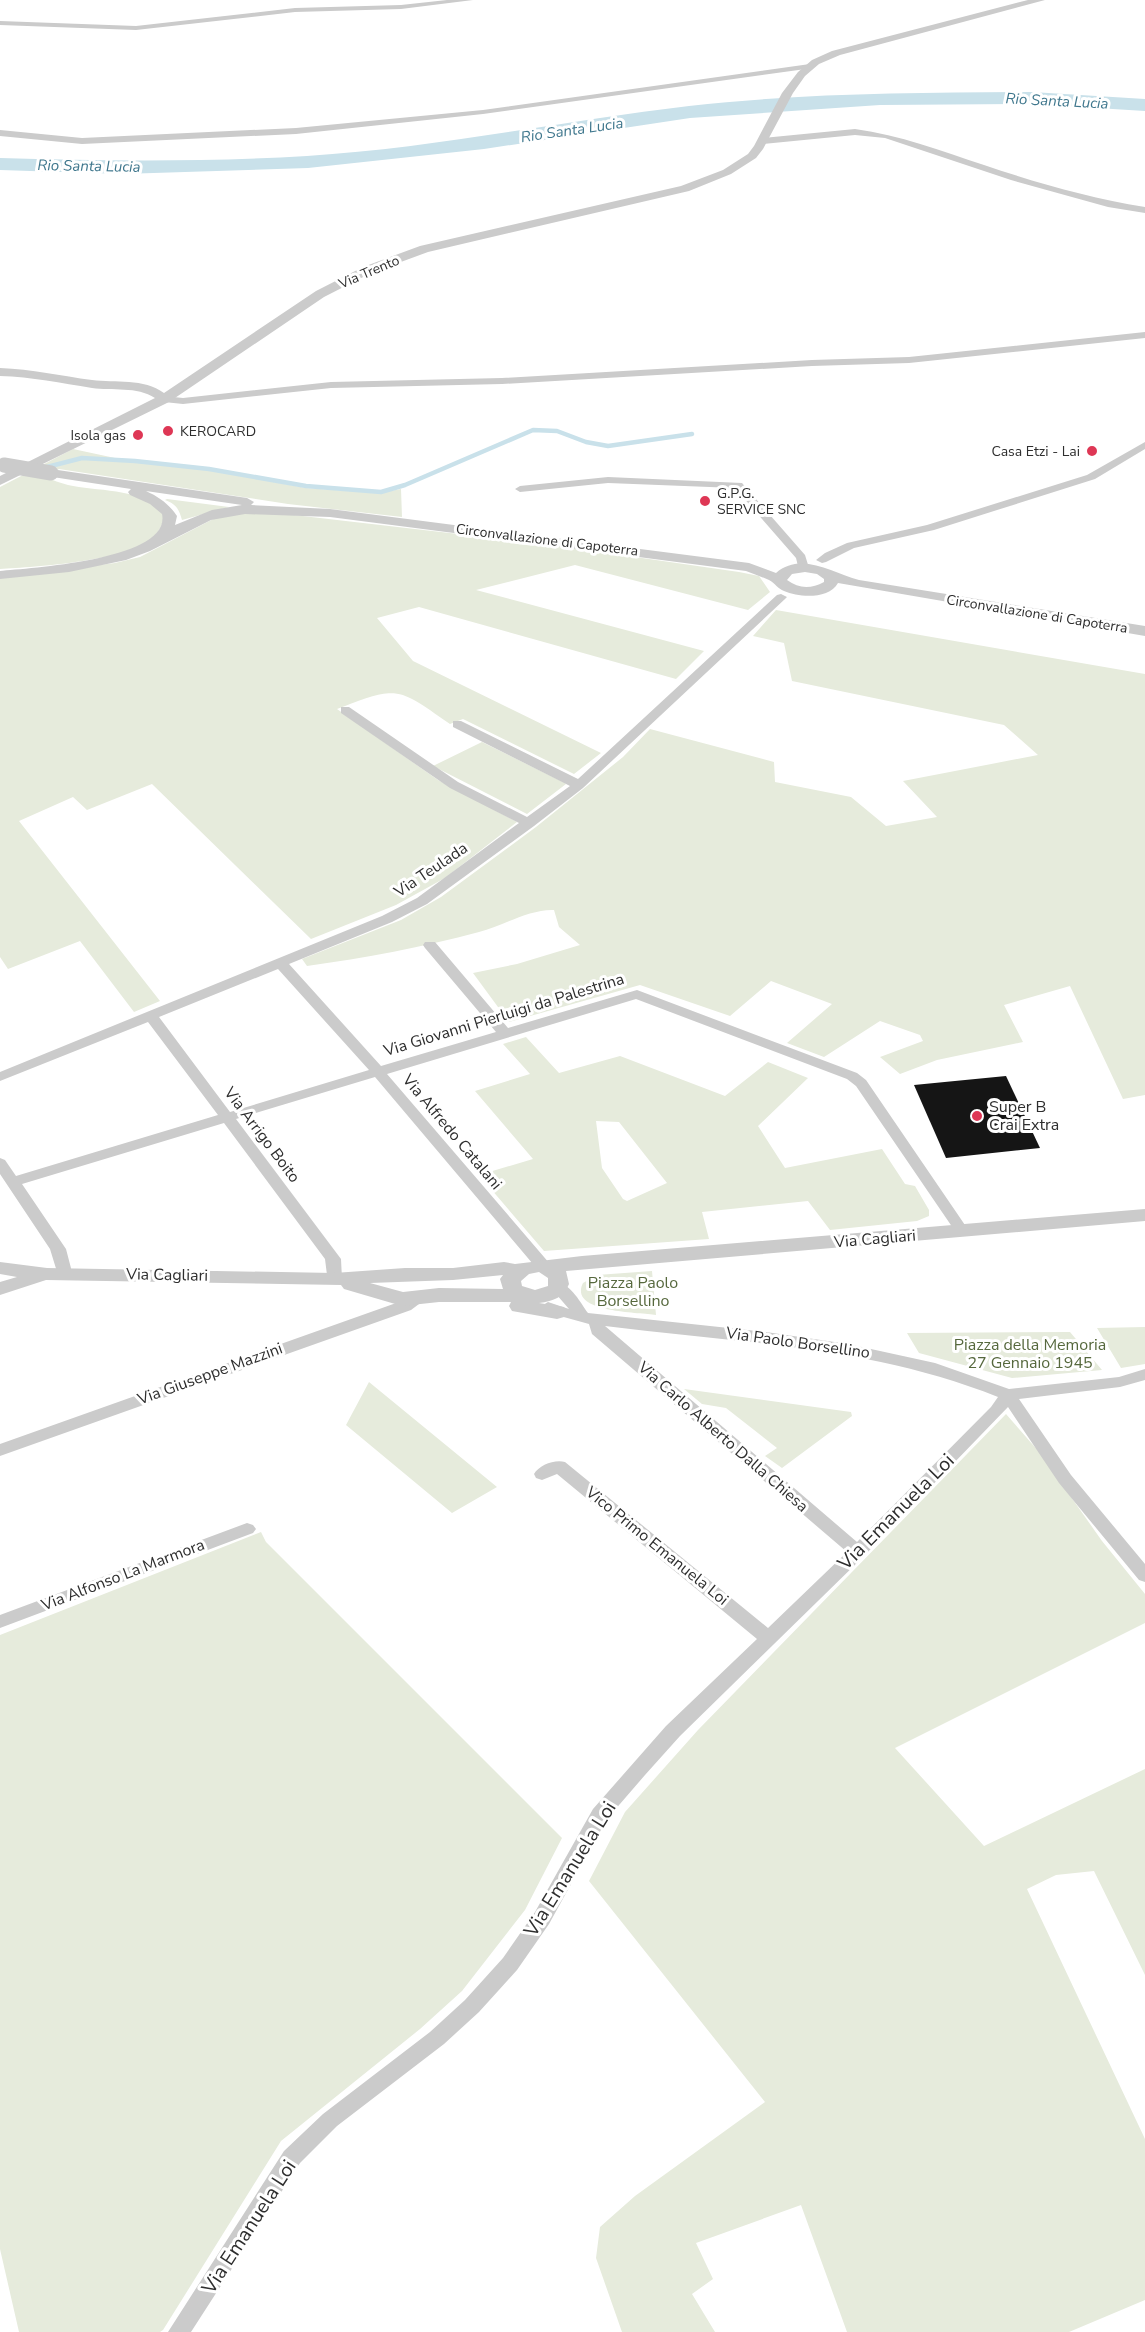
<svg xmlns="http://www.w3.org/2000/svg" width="1145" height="2332" font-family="'Nunito Sans',sans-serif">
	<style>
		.green { fill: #e6ebdc; fill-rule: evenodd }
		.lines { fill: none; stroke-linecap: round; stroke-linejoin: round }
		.stream { stroke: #c9e1ea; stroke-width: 4.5 }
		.river { fill: #c9e1ea; fill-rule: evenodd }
		.building { fill: #151515 }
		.minor { fill: #cbcbcb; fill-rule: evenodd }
		.tertiary { fill: #cbcbcb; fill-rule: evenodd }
		.tertiary-bridge { stroke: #cbcbcb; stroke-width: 15 }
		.poi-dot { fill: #de3755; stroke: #fff; stroke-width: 2 }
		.labels { text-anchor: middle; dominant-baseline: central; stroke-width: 6; stroke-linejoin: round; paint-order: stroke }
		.far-street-label { font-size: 14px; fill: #2e2e2e; stroke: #fff }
		.far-poi-label { font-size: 14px; fill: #2e2e2e; stroke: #fff; text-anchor: start }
		.far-water-label { font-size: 15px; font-style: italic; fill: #3f778d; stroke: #fff }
		.street-label { font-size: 16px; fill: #2e2e2e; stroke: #fff }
		.poi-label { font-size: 16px; fill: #2e2e2e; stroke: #fff; text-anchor: start }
		.park-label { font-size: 16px; fill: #56683d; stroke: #fff }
		.near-street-label { font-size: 20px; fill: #2e2e2e; stroke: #fff }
	</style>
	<rect width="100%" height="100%" fill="#fff"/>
	<path class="green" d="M73,449l56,12 80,9 97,18 73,5 22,-4 1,28 -114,-13 -229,-35 -14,8c8,3 15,6 23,8 29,7 79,2 96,31 -1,8 -5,15 -10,21 -24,24 -119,30 -154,32v-82z
		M167,499l62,8 -47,13c-3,-11 -6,-16 -17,-20z
		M268,512l277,32 194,28 20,4 11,16 -22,18 -173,-45 -99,25 228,61 -28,28 -257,-72 -42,11 36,43 188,92 -27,21 -111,-55 -13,5c-53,-37 -51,-39 -113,-15l101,71 79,42 -72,56 -49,27 -85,34 -159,-155 -65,26 -14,-13 -54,24 141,180 -26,11 -54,-71 -72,28 -8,-12v-379l115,-15 25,-6 81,-42z
		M776,610l369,64v421l-22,4 -53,-113 -66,19 19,37 -86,18 -37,14 -20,-17 43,-16 -3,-6 -40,-14 -56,36 -37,-14 45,-39 -61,-23 -41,35 -90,-31 -131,37 -36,-49 44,-9 63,-19 -21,-18 -5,-17c-25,-1 -51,16 -75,22 -56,15 -114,26 -172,34l-5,-7 99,-39 40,-23 95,-70 87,-70 27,-28 124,33 1,20 76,15 35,29 51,-9 -34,-36 135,-26 -34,-30 -212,-44 -8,-38 -31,-7z
		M482,742l81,40 3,2 -39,30 -94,-48z
		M526,1037l33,36 61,-17 105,40 43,-34 40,16 -50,48 27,42 97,-19 23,35 10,2 14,24v6l-12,5 -87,9 -22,-29 -106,11 7,27 -165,12 -65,-76 54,-16 -58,-68 55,-17 -27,-30zM596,1121l23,1 48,61 -40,18 -4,-2 -21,-31z
		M652,1271l4,44c-18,-3 -88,-2 -73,-32l14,-8z
		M1145,1327v37l-24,4 -24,-40z
		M1070,1332l32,38 -90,8 -93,-25 -12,-20z
		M369,1382l128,105 -45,26 -106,-88z
		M684,1389l167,23 1,4 -70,52 -17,-12 12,-8 -51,-40 -24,-4z
		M1006,1414l34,39 62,88 43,53v29l-250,125 89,98 161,-77v206l-51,-104 -38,4 -29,14 118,250v161l-76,32h-222l-46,-127 -105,38 17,36 -21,15 23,38h-93l-26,-74 4,-31 35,-31 130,-94 -176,-221 36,-69 73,-82z
		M261,1532l5,10 296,296 -37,72 -63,81 -42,38 -139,112 -118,189 -3,2h-141l-19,-83v-614z"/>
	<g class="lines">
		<path class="stream" d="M47,467l35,-9 53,3 74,8 97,17 75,6 24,-7 128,-55 24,1 29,11 22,4 84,-12"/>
		<path class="river" d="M1032,92l113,7v12l-113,-7 -152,1 -190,13 -206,31 -176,19 -186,6 -122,-4v-12c102,3 205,4 307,-2 128,-8 254,-35 382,-50 113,-13 230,-13 343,-14z"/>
	</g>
	<path class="building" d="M1006,1076l34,72 -94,10 -32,-73z"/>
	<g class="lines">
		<path class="minor" d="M447,0h26l-72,9 -106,3 -159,18 -136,-5v-4l136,5 159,-18 106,-3z
			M810,64h3v4l-330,46 -187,20 -214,10 -82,-8v-6l82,8 214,-10 187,-18z
			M855,129c45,6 86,22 129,36 53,18 106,33 161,42v6l-37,-6 -97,-27 -126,-42 -30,-3 -92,9 -4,-3 4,-3z
			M1145,332v6l-236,25 -97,3 -310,18 -171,4 -148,16 -19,-2 -5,-3 5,-3 19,2 148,-16 171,-4 310,-18 97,-3z
			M1145,442v7l-50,30 -161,51 -80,18 -28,14 -4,1 -6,-3 9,-7 22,-10 80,-18 160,-50z
			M608,477l134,6 63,72 4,13 -6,3 -4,-1 -3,-12 -61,-70 -127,-5 -88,9 -5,-3 5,-3z
			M781,594l6,3 -2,2 -202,189 -49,38 -107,78 -35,18 -103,42 92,102 115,-34 -71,-84 -2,-3 2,-3h10l73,86 129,-38 220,83 9,7 101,148 3,3 -3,3h-10l-101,-148 -9,-7 -211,-80 -249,75 163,190 2,3 -2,3h-12l-163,-193 -139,42 105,140 1,20 -2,4h-12l-3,-24 -101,-136 -202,61 44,65 6,23 -8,5 -6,-2 -8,-26 -50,-75v-16l5,2 11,16 202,-61 -70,-93 -148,59v-9l382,-156 35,-18 102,-75 -69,-35 -109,-75v-6h8l109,75 69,35 43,-31 -117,-59v-6h8l117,58 199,-184zM278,969l91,101 -139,42 -71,-95z
			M558,1282c14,4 22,20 30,31l178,19 82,12 87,19 74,26 110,-12 26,-8v11l-25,7 -101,12 52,76 74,89v18l-6,-2 -80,-97 -51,-76 -144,149 -184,180 -35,39 -38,44 -58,105 -32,46 -38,42 -35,32 -107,82 -37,37 -109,169h-23l116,-181 39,-37 107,-82 35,-32 38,-42 32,-46 58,-103 73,-83 91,-87 -200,-165 -15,6 -6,-2 -2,-4c5,-9 21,-15 31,-12l203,166 79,-76 -255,-218 -3,-10 -47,-13 -2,-4 8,-5 21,7 -19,-22zM605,1326c135,17 265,20 393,71l-7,10 -134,135z
			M419,1293l8,5 -16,12 -411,146v-12l399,-142z
			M247,1523l6,2 3,4 -3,4 -253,95v-13z"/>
		<path class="tertiary" d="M1028,0h17l-205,55 -21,9 -14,12 -12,17 -30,56 -7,9 -25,16 -42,17 -261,61 -57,21 -47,24 -155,105 -169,83v-9l155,-78c-18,-12 -43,-7 -63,-10 -31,-5 -60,-11 -92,-12v-8c32,1 61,8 92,12 23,3 52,-2 72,13l152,-102 47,-24 57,-21 261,-60 42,-16 25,-16 6,-8 28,-53 16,-21 14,-12 20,-9z
			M51,469l196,29 7,4 -3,3 79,4 419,54 27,10c25,-22 57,0 83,7l286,46v10l-307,-53c-9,16 -38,15 -54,8 -6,-2 -9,-8 -15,-11 -7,-3 -15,-6 -23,-9l-416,-54 -85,-3 -34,6 -61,31 -24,9 -57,12 -69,7v-8c30,-3 172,-11 162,-57l-12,-10 -20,-9 -2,-3 3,-3 -85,-13 -2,-3zM146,491l96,14 -30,5 -37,15 2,-9c-8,-12 -18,-19 -31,-25zM805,572l12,2 7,5v3c-13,7 -25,7 -37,-2l5,-6z
			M1145,1209v12l-579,50 3,13c-5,13 -15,17 -30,19l25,4 3,5 -3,5 -7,2 -45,-8 -3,-5 2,-4h-72l-37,4 -58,-17 -3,-4 -295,-5 -46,15v-13l17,-5 -17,-3v-12l47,6 287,5 71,-5h48l51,-6 11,2 67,-8zM539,1272l9,6v8l-13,4 -13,-4 -1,-5 8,-7zM503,1275l-3,4 3,10 -64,-1 -36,4 -33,-9 83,-3z"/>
		<path class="tertiary-bridge" d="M4,465l47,8"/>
	</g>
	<g class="poi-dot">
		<circle cx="168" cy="431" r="6"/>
		<circle cx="138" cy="435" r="6"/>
		<circle cx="1092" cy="451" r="6"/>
		<circle cx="705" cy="501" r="6"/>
		<circle cx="977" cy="1116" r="6"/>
	</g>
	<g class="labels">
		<g class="far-street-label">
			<text transform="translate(369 272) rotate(-23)">Via Trento</text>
			<text transform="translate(547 540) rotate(7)">Circonvallazione di Capoterra</text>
			<text transform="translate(1037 614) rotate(9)">Circonvallazione di Capoterra</text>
		</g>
		<g class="far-poi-label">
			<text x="180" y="431">KEROCARD</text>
			<text x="126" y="435" text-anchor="end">Isola gas</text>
			<text x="1080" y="451" text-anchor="end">Casa Etzi - Lai</text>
			<text x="717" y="493">G.P.G.<tspan x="717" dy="16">SERVICE SNC</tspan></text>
		</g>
		<g class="far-water-label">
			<text transform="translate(1057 101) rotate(3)">Rio Santa Lucia</text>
			<text transform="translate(572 130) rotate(-8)">Rio Santa Lucia</text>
			<text transform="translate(89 166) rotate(1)">Rio Santa Lucia</text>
		</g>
		<g class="street-label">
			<text transform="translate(431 870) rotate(-34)">Via Teulada</text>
			<text transform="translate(504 1015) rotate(-17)">Via Giovanni Pierluigi da Palestrina</text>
			<text transform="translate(452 1132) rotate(50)">Via Alfredo Catalani</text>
			<text transform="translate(262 1135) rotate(53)">Via Arrigo Boito</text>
			<text transform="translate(875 1239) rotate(-5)">Via Cagliari</text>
			<text transform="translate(167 1275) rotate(1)">Via Cagliari</text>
			<text transform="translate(798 1343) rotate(8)">Via Paolo Borsellino</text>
			<text transform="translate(210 1374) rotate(-20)">Via Giuseppe Mazzini</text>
			<text transform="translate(723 1437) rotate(41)">Via Carlo Alberto Dalla Chiesa</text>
			<text transform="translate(657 1546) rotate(39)">Vico Primo Emanuela Loi</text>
			<text transform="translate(123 1575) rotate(-21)">Via Alfonso La Marmora</text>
		</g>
		<g class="poi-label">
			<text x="989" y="1107">Super B<tspan x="989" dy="18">Crai Extra</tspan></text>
		</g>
		<g class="park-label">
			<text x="633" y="1283">Piazza Paolo<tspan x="633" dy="18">Borsellino</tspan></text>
			<text x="1030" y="1345">Piazza della Memoria<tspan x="1030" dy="18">27 Gennaio 1945</tspan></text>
		</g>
		<g class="near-street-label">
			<text transform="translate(896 1512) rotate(-45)">Via Emanuela Loi</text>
			<text transform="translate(570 1869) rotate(-58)">Via Emanuela Loi</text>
			<text transform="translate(249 2227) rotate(-57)">Via Emanuela Loi</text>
		</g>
	</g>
</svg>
